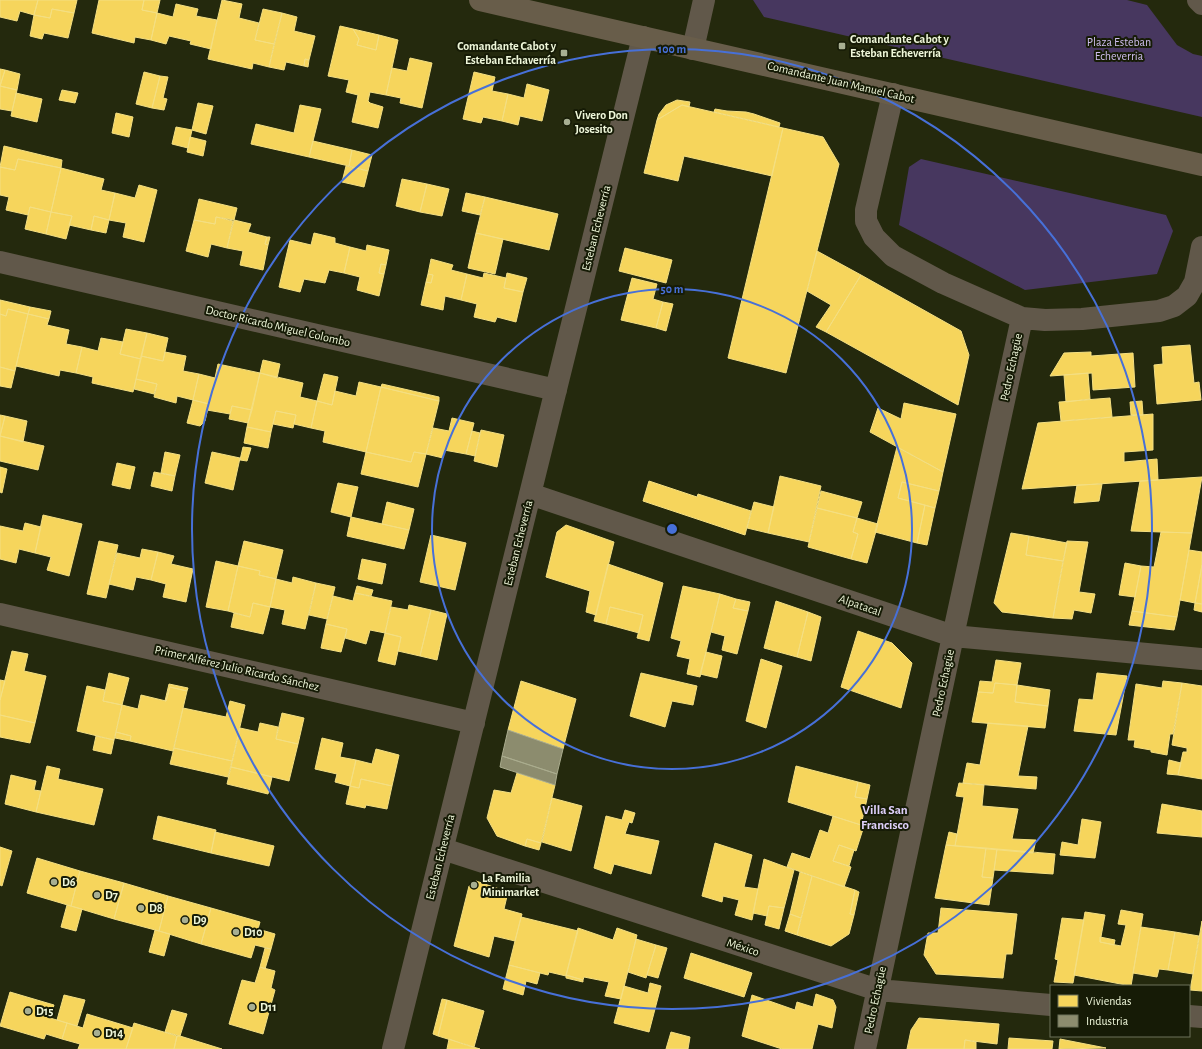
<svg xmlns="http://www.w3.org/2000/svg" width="1202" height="1049" font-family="'Alegreya Sans',sans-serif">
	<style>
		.green { fill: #47375f }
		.homes { fill: #f6d55c; stroke: #f4df82 }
		.industry { fill: #8c8c6e; stroke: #aaac8e }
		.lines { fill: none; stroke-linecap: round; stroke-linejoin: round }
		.minor { stroke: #61584a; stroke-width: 22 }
		.major { stroke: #685d4a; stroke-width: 22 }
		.ring { fill: none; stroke: #4770d8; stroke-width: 2 }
		.poi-dot { fill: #a8af92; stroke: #161b06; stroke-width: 1.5 }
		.labels { text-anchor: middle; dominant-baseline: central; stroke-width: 4; stroke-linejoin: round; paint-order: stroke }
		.poi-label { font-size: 12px; font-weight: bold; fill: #eff7da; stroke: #161b06; text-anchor: start }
		.park-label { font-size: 12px; fill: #cebdee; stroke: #161b06 }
		.street-label { font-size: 12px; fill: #eff7da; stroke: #161b06 }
		.neighbourhood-label { font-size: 13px; font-weight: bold; fill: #dfd0fb; stroke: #161b06 }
		.centre { fill: #4770d8; stroke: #161b06; stroke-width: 2 }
		.ring-label { font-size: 12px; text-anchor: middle; font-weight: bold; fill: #4770d8; stroke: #161b06; stroke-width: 4; stroke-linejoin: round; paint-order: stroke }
	</style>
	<rect width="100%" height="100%" fill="#24290d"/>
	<path class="green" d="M753,0h374l20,5 30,40 16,9 9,2v61l-438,-100z
		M921,159l245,56 7,16 -16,43 -132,16 -126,-65 10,-58z"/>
	<path class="homes" d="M0,0h38l-4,15 -14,-4 -3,10 -17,-4z
		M38,0h39l-3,13 -22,-4 -2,9 -16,-3z
		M99,0h45l-2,10 15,3 -6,27 -16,-3 -1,6 -42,-10z
		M144,0h16l-3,13 -15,-3z
		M222,0l20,4 -3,14 20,5 -4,17 19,4 -5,23 -16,-4 -1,6 -44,-10z
		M176,4l22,5 -2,7 21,4 -6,29 -21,-5 1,-3 -22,-5 -3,8 -15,-4 6,-27 16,4z
		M52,9l22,4 -6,25 -24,-5 -2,6 -12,-3 4,-21 16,3z
		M263,9l19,4 -8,31 -19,-4z
		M282,13l15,4 -3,14 21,5 -6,24 -4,-1 -1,7 -18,-4 -2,8 -15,-3z
		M340,26l13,3 6,10 -2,6 19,5 3,-15 19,5 -12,55 -16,-3 -2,9 2,2 13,4 -5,21 -26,-6 6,-27 -12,-3 3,-12 -21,-4z
		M353,29l26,6 -3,15 -19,-5 2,-6z
		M410,58l22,5 -10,45 -22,-5 1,-5 -15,-3 6,-27 15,3z
		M305,59l4,1 -1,7 -4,-1z
		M0,69l5,1 -5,16z
		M5,70l15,4 -3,16 -17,-4z
		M144,72l16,4 -8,32 -16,-4z
		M474,72l21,5 -3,14 16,3 -6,27 -19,-4 -2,6 -18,-4z
		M160,76l8,1 -5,21 4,1 -3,11 -12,-2z
		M527,84l22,6 -7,31 -22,-5 -2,9 -16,-4 6,-27 16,4z
		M0,86l17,4 -5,21 -12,-2z
		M62,90l16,3 -3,10 -16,-3z
		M16,93l26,6 -5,23 -26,-6z
		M677,100l13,2 -1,5 -7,-2 -25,15 2,-6 7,-9z
		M198,103l15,3 -7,28 -14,-4z
		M300,105l21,4 -12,48 -58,-13 5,-20 38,9z
		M682,105l101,23 -11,48 -88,-20 -6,25 -34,-8 13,-53z
		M715,109l12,2 19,1 8,2 26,9 -1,4 -65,-15z
		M116,113l17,4 -4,20 -17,-4z
		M176,127l16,3 -4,18 -16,-4z
		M783,128l40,9 16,27 -53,209 -58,-15z
		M190,137l16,4 -3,15 -16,-4z
		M313,141l39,9 -3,16 -40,-9z
		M4,146l58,14 -1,8 -43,-9 -3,11 -15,-3z
		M352,150l20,5 -4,16 -19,-5z
		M18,159l43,9 -10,44 -21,-5 -2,8 -22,-5 3,-13 -9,-2v-28l15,3z
		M346,166l22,5 -4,16 -22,-5z
		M61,168l43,11 -3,11 14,3 -6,27 -15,-4 -3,14 -22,-5 3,-9 -21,-4z
		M402,179l25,5 -7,28 -24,-6z
		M427,184l22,5 -7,27 -22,-4z
		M139,185l18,5 -13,52 -21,-5 3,-14 -17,-3 6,-27 20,5z
		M466,193l19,4 -5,18 -18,-4z
		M485,197l73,17 -9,36 -73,-17z
		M199,199l38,9 -3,12 -18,-3 -1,7 -21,-4z
		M30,207l21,5 -5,22 -21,-5z
		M51,212l21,4 -6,23 -20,-5z
		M94,216l15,4 -3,13 -15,-3z
		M216,217l17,4 -6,27 -16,-4 -3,13 -22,-6 8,-31 21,4z
		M234,220l17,4 -3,8 19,5 -2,7 3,1 -5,25 -23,-5 3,-14 -16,-3z
		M314,233l21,5v5l15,4 -6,26 -15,-3 -4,13 -21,-4 -4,13 -21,-5 11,-47 21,5z
		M476,233l27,6 -8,35 -27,-6z
		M267,237h3l-2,8 -3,-1z
		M367,245l22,5 -3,15 -5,-1 -2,9 5,1 -5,22 -22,-6 3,-13 -16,-4 6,-26 16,4z
		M625,248l47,12 -6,23 -47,-12z
		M817,251l44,24 -35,57 -10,-5 15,-22 -24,-14z
		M431,259l22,6 -2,5 16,4 -6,26 -16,-4 -2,14 -22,-5 5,-23 5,1 2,-8 -5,-1z
		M381,264l5,1 -2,9 -5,-1z
		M484,273l22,5 -2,10 19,4 -7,30 -19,-5 -2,5 -21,-5 3,-13 -16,-4 6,-26 16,4z
		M507,273l20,5 -4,14 -19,-4z
		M428,274l5,1 -2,8 -5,-1z
		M861,275l100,56 8,24 -11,50 -132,-73z
		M632,278l25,6 -4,15 10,3 -7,26 -35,-8z
		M0,300l30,7 -2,7 -20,-5 -2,7 -6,-2z
		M663,302l10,2 -7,27 -10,-3z
		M30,307l21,4 -2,8 -21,-5z
		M8,309l20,5 -13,57 -15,-4v-53l6,2z
		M28,314l21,5 -2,6 22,5 -3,14 16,3 -6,26 -16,-3 -1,6 -43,-10z
		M126,329l21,4 -6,26 -21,-5z
		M147,333l21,5 -5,23 -22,-5z
		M101,338l22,4 -3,12 21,5 -8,33 -41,-9 1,-6 -17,-4 6,-26 16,4z
		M1190,345l4,38 5,-1 2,18 -44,4 -3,-39 9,-1 -1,-17z
		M165,352l21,4 -3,15 16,3 -6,26 -16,-4 -1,7 -22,-6 3,-13 -21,-5 5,-23 22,5z
		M1091,352v4l42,-3 2,34 -42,3 -1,-17 -42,3 14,-23z
		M263,360l17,4 -3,14 -17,-5z
		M218,364l42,9 -8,37 -20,-4 -2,8 -23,-4 2,-6 -16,-4 6,-26 16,4z
		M0,367l15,4 -4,17 -11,-2z
		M260,373l43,10 -3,14 17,4 -6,27 -17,-4 2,-9 -20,-4 -5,21 -24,-5z
		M1088,373l2,26 -24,3 -2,-27z
		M324,374l14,3 -6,28 -15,-4z
		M136,379l21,5 -3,10 -20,-5z
		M359,382l22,5 -15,65 -43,-10 2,-11 -14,-3 6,-27 15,4 3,-14 21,5z
		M382,384l57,13v4l-58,-14z
		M381,387l58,14 -13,53 -12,-2 -3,10 -45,-10z
		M1110,398l2,19 -51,4 -2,-19z
		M193,400l16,4 -4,17 -5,5 -13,-3z
		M1142,401l1,14h-12l-1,-13z
		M904,403l52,11 -13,58 -73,-40 8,-24 23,11z
		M232,406l20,4 -4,13 -19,-4z
		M276,411l20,4 -3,13 -20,-4z
		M1153,414v36l-29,2v10l33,-3 1,21 -136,9 16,-66z
		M0,415l5,1 -5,20z
		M5,416l22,5 -4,21 -23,-6z
		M452,418l22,5 -8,31 -22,-4 -1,8 -17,-4 7,-26 16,3z
		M247,427l24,5 -3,16 -24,-5z
		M481,430l23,5 -7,32 -23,-6z
		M472,431l8,2 -5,23 -9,-2z
		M0,436l44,10 -6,24 -38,-9z
		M243,447l8,1 -4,13 -7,-1z
		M897,447l46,25 -4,19 -37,-9 -4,16 27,7 -8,38 -42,-11z
		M165,452l15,3 -5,21 -14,-3z
		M212,452l28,6 -7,32 -28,-7z
		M366,452l45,10 3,-10 12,2 -8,33 -57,-13z
		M117,463l18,4 -5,22 -18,-4z
		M0,467l7,2 -5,24 -2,-1z
		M154,472l21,4 -3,15 -21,-5z
		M780,476l41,10 -12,56 -41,-9z
		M1202,477l-10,56 -61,-2 9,-50z
		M649,481l48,16 1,-3 53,17 -6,24 -102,-34z
		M902,482l37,9 -4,17 -37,-10z
		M338,483l20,4 -7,30 -20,-5z
		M1102,484l-3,17 -25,2 3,-18z
		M821,491l41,11 -5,16 -40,-10z
		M387,502l27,7 -5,21 -27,-6z
		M754,502l20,5 -6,26 -21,-5z
		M925,505l10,3 -8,37 -10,-2z
		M817,508l40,10 -4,14 5,2 -7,25 -43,-12z
		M43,515l39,9 -13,52 -22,-6 4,-13 -16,-4z
		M351,517l58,13 -5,19 -57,-13z
		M857,518l21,6 -11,39 -16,-4 7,-25 -5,-2z
		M25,523l16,4 -6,26 -16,-4 -3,14 -16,-4v-33l23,5z
		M566,525l48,17 -18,73 -10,-3 4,-21 -44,-14 11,-45z
		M1161,532l31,1 -15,84 -45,-6 9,-45 13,1z
		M1011,533l18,3 -3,19 37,6 -10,57 -51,-6 -8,-9z
		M431,535l35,8 -11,47 -35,-8z
		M1029,536l38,7 -4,18 -37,-6z
		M99,541l19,4 -12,53 -19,-4z
		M244,541l39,9 -7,29 -17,-4 1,-4 -22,-5z
		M1067,541l21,1 -9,50 16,2 -4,19 -17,-3 -2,9 -19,-1z
		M142,549l16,3 -7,28 -15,-3 -3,13 -24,-6 8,-31 23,5z
		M1189,550l13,2v13l-7,38 -15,-3z
		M158,552l16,4 -3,8 22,5 -7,33 -23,-5 3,-13 -15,-4z
		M362,559l24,5 -4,20 -24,-5z
		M216,561l22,5 -10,45 -22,-4z
		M1125,563l16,3 -6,31 -16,-2z
		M608,564l55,19 -14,58 -12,-3 6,-23 -33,-8 -4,17 -12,-3z
		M1202,565v39l-7,-1z
		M238,566l22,5 -1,4 17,4 -6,28 -17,-4 -3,14 -22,-6z
		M293,577l23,6 -11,46 -23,-5 3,-14 -15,-3 6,-28 16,4z
		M316,583l19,4 -8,32 -18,-4z
		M357,586l16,4 -2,6 -16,-3z
		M683,586l37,8 -20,83 -13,-3 3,-15 -13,-3 4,-15 -10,-3z
		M355,593l37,8 -7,32 -15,-3 -4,14 -21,-6 2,-9 -21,-5 7,-28 20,5z
		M720,594l16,5 -3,9 15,3 -11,43 -15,-4 3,-14 -14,-4z
		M736,599l14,3 -2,9 -15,-3z
		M776,601l32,11 -11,45 -33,-9z
		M253,603l17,4 -7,27 -32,-7 3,-14 16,4z
		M1195,603l7,1v8l-8,-2z
		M409,605l22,5 -11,46 -22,-5 3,-14 -16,-4 6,-26 17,3z
		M610,607l33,8 -4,18 -33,-9z
		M431,610l16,4 -10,46 -17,-4z
		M1132,611l45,6 -3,13 -45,-5z
		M808,612l13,5 -10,44 -14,-4z
		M326,624l21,5 -6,23 -20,-4z
		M858,631l34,12 20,20 -11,45 -60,-21z
		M385,633l16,4 -6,28 -17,-4z
		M12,651l16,3 -4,17 22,5 -11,47 -35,-8v-15z
		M706,652l16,4 -5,22 -17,-4z
		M761,659l21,7 -16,62 -20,-7z
		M996,660l25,3 -4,22 -22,-2 -2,10 -15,-1 2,-11 12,1z
		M109,673l20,5 -7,27 -19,-4z
		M641,673l56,13 -4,19 -21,-4 -7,26 -35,-11z
		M1097,673l30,3 -11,59 -42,-4 5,-32 14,1z
		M0,680l5,1 -5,19z
		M521,681l55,18 -13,50 -55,-19z
		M1163,681l19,2 -9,51h-3l-3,21 -16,-3v-2l-17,-3 1,-7h-7l8,-56 26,4z
		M995,683l22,2 -2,17 33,4 -3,22 -73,-6 6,-30 15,1z
		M1182,683l20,3v93l-24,-4 5,-23h4v-4l-15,-3z
		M169,684l19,4 -1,3 -17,-4 -4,14h-1z
		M1017,685l33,5 -2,16 -33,-4z
		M87,686l18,4 -2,11 19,4 -8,35 -37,-9z
		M170,687l17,4 -14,60 -43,-10 1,-5 -15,-4 6,-27 16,4 3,-14 25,6z
		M230,701l15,4 -13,56 -58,-13 9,-40 43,9z
		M282,713l22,5 -6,26 -22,-5z
		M0,715l35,8 -5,20 -30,-6z
		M260,723l18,4 -2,12 22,5 -9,37 -58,-14 9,-39 18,4z
		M988,723l40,3 -10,50 19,1 -1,12 -73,-6 4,-20 13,2z
		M116,732l15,4 -1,5 -15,-3z
		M96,736l18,4 -3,14 -18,-4z
		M322,738l21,5 -3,14 16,3 -6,26 -15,-4 2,-8 -22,-5z
		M174,748l58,13 -4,16 -58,-13z
		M376,749l23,6 -7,31 -31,-7 -2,9 -9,-2 6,-26 16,4z
		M1169,760l12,3 -3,12 -11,-1z
		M47,766l13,3 -2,10 45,10 -9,36 -58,-13z
		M796,766l62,16 -3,15 12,2 -6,26 -73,-23z
		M231,767l41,10 -4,17 -41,-10z
		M517,773l38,12 -14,58 -14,-4 -2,7 -28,-10 -10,-18 7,-28 17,3z
		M11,775l25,6 -2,9 7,1 -5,21 -31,-8z
		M361,779l31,7 -5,23 -21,-4 -1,3 -19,-4 4,-18 9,2z
		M858,782l12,3 -3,14 -12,-2z
		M959,783l25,2 -2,21 36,3 -6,30 24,1 -3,13 -78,-7 9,-49 -8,-1z
		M552,798l30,8 -11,45 -29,-9z
		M1162,804l40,7v26l-45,-4z
		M625,810l10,3 -3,10 -3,-1 -4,12 34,7 -8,33 -37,-10 -3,10 -17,-6 12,-52 16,4z
		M158,816l58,14 -5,23 -58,-14z
		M833,816l31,10 -8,25 -17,-6 -6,16 18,6 -7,20 -57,-20 5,-14 18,6 10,-29 8,3z
		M1082,819l19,3 -6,36 -35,-3 2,-13 16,3z
		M215,832l59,14 -5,20 -58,-13z
		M949,832l8,2 -2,12 -9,-1z
		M527,839l14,4 -2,7 -14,-4z
		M715,843l37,12 -8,32 14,2 -6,31 -17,-5 4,-15 -16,-4 -1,6 -20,-6z
		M839,845l15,5 -5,16 -16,-5z
		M946,845l40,3 -4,29 11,1 -4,27 -54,-7z
		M0,847l12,4 -10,35 -2,-1z
		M986,848l11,1 -4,29 -11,-1z
		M997,849l58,5 -2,20 -59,-4z
		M37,858l43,13 -9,35 -44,-13z
		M764,859l30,11 -10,38 -15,-2 -2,10 -14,-3z
		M80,871l44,12 -10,36 -43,-13z
		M800,872l12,4 -11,42 -11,-4z
		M812,876l43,14 -5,24 4,1 -5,19 -18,12 -34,-11z
		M476,881l32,11 -4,17 18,5 -7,27 -21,-5 -5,21 -35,-11 15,-60z
		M124,883l44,13 -9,35 -45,-12z
		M855,890l4,2 -5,23 -4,-1z
		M168,896l43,12 -10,36 -42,-13z
		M67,905l15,4 -6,22 -15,-4z
		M769,906l15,2 -5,21 -14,-4z
		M211,908l49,14 -2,7 17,5 -4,15 -16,-4 -4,13 -50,-14z
		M941,908l76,6 -5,40h-6l-3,24 -67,-4 -12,-19 4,-22h10z
		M1121,910l22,4 -12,72 -57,-11 11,-63 20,3 -5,27 21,4 5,-21 -8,-1z
		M790,914l11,4 -4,17 -12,-4z
		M521,917l57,14 -12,45 -17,-4 -1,3 -39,-10z
		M1062,918l22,2 -11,63 -19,-1 4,-22 -3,-1z
		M1202,921v70l-12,-1 3,-16z
		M1141,927l34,5 -7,38 -9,-1 -2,8 -24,-4z
		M578,928l35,12 4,-12 20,7 -16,64 -16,-3 4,-14 -25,-5 -1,3 -17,-5z
		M155,930l15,4 -6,22 -15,-4z
		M1175,932l24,4 -6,38 -25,-4z
		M1100,937l15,3 -1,5 -14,-3z
		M636,939l20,6 -10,33 -18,-6z
		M656,945l11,3 -9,30 -11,-3z
		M265,948l6,1 -6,20 -5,-2z
		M691,953l61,20 -8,24 -60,-19z
		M509,965l31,8 -3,11 -11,-3 -3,14 -20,-6z
		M260,967l15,4 -4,17 4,2 -12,44 -34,-10 13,-44 13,3z
		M566,975l17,5v2l-17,-4z
		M650,983l11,3 -12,46 -35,-9 10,-37 24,7z
		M10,992l44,13 -4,13 17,5 -5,16 -16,-5 -2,5 -44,-13z
		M816,994l17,6 3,7 -4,21 -14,-4 -6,25h-30l-40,-13 10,-41 43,15 2,-8 16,5z
		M64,995l21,5 -8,26 -20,-6z
		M442,999l5,1 -9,36 -5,-2z
		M447,1000l37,11 -10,36 -36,-11z
		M172,1010l15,4 -7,22 -15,-4z
		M87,1014l46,14 -7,21h-48l2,-5 -18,-5 5,-16 16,5z
		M919,1018l80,6 -2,20 -32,-4 -1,9h-57l4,-19z
		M134,1023l43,13 -3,13h-48z
		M671,1032l19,5 -2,12h-22z
		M177,1036h3l42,13h-48z
		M1009,1038l44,3 -1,8h-44z
		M449,1039l14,5 17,5h-33z
		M1060,1039l46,9 -47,1z
		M965,1040l11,2v7h-12z"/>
	<path class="industry" d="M508,730l55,19 -6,25 -55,-18z
		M502,756l55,18 -2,11 -55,-18z"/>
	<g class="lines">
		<path class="minor" d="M1198,0l4,4
			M693,49l11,-49
			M893,94l-27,116v11l8,16 19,19 50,27 79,35 23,2 37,-1 77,-8 15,-5 13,-10 8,-14 7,-35
			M0,262l556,128
			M530,494l423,142 249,23
			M0,614l474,109
			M443,849l435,141 173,15
			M1189,1016l13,1
			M393,1049l250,-1012
			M865,1049l88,-413 69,-318"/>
		<path class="major" d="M480,0l722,165"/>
	</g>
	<g class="ring">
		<circle cx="672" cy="529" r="240"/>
		<circle cx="672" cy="529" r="480"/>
	</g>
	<g class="poi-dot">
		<rect x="838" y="42" width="8" height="8" rx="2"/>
		<rect x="560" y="49" width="8" height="8" rx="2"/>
		<circle cx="567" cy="122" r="4"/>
		<circle cx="54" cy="882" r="4"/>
		<circle cx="474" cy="885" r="4"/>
		<circle cx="97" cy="895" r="4"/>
		<circle cx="141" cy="908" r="4"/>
		<circle cx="185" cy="920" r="4"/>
		<circle cx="236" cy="932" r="4"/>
		<circle cx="252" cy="1007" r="4"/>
		<circle cx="28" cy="1011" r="4"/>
		<circle cx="97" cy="1033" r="4"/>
	</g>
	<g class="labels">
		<g class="poi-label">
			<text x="850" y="39">Comandante Cabot y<tspan x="850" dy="14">Esteban Echeverría</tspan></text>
			<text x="556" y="46" text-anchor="end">Comandante Cabot y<tspan x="556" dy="14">Esteban Echaverría</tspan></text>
			<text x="575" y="115">Vivero Don<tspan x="575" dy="14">Josesito</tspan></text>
			<text x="482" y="878">La Familia<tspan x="482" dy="14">Minimarket</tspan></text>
			<text x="62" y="882">D6</text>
			<text x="105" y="895">D7</text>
			<text x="149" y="908">D8</text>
			<text x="193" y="920">D9</text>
			<text x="244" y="932">D10</text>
			<text x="260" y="1007">D11</text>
			<text x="36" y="1011">D15</text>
			<text x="105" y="1033">D14</text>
		</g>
		<g class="park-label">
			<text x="1119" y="42">Plaza Esteban<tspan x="1119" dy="14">Echeverria</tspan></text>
		</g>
		<g class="street-label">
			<text transform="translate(841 82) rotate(13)">Comandante Juan Manuel Cabot</text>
			<text transform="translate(596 228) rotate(-76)">Esteban Echeverría</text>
			<text transform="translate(278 326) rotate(13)">Doctor Ricardo Miguel Colombo</text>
			<text transform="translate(1011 367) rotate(-78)">Pedro Echagüe</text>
			<text transform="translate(518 543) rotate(-76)">Esteban Echeverría</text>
			<text transform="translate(860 605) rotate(19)">Alpatacal</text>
			<text transform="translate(237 668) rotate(13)">Primer Alférez Julio Ricardo Sánchez</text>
			<text transform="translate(943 683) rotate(-78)">Pedro Echagüe</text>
			<text transform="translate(440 857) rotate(-76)">Esteban Echeverría</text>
			<text transform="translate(743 947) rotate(18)">México</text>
			<text transform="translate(875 1000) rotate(-78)">Pedro Echagüe</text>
		</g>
		<g class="neighbourhood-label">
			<text x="885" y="810">Villa San<tspan x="885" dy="15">Francisco</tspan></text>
		</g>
	</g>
	<circle cx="672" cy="529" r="6" class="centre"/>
	<g class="ring-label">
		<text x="672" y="53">100 m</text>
		<text x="672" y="293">50 m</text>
	</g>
	<rect x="1050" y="985" width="140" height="52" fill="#161b06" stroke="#6d735b"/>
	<rect x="1058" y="995" width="20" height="12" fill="#f6d55c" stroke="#6d735b"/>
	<text x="1086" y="1005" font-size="12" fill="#eff7da">Viviendas</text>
	<rect x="1058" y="1015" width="20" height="12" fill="#8c8c6e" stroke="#6d735b"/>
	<text x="1086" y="1025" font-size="12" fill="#eff7da">Industria</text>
</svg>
